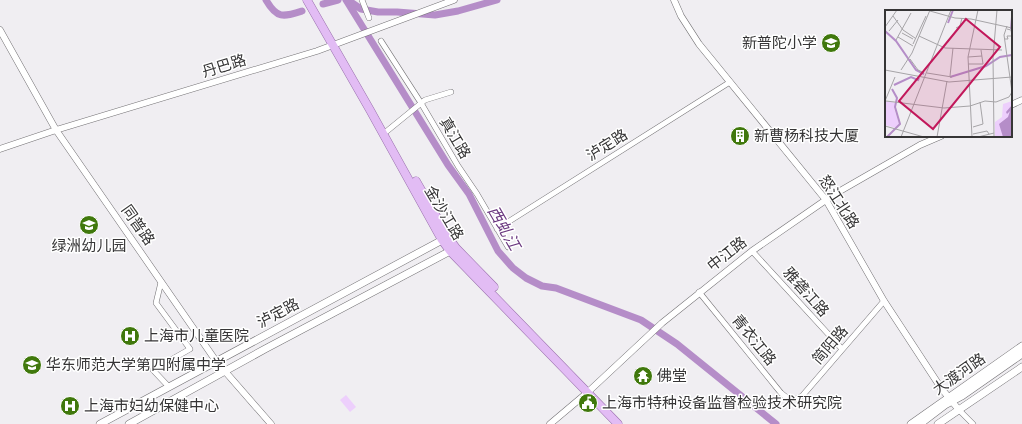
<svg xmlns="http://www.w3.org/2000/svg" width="1022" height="424" font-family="'Zilla Slab','Noto Sans SC',serif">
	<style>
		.garden { fill: #edcffc }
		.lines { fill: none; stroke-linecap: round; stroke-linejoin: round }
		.river { stroke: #b58dc8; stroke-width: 7 }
		.minor-casing { stroke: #737174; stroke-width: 6 }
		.tertiary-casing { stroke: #737174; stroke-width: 7 }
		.secondary-casing { stroke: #737174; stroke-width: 8 }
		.primary-casing { stroke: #9970ac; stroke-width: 9 }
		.minor { stroke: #fff; stroke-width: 5 }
		.tertiary { stroke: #fff; stroke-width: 6 }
		.secondary { stroke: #fff; stroke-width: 7 }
		.primary { stroke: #e2bcf4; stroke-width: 8 }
		.labels { text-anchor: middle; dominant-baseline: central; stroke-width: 3; stroke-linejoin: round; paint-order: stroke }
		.poi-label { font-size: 15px; fill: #363536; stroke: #fff; text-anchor: start }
		.street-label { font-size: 15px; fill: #363536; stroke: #fff }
		.water-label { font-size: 16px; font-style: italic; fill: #6a377f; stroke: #fff }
		.inset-river { fill: none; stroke: #b58dc8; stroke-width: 2 }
		.inset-road { fill: none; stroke: #a6a4a7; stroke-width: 1 }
		.view { fill: #c2185b; fill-opacity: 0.15; stroke: #c2185b; stroke-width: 2 }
		.inset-edge { fill: none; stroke: #363536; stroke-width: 2 }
	</style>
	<rect width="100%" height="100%" fill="#f0eef2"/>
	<path class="garden" d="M346,395l10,12 -6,5 -10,-12z"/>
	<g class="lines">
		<path class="river" d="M266,0c11,19 17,17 36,11
			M346,0l102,165 21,29 29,57 15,17 13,10 16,8 14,2 85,32 36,24 99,80
			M348,0l13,9 17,3h19l38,3 23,-4 39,-11
			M323,4l15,-4"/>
		<defs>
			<path id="minor" d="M362,0l7,18
				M381,41l40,62 37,63 19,28 31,53
				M387,131l38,-31 26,-8
				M497,229l233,-147
				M752,251l90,98
				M161,282l-5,21 34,46 -37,21 16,17
				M699,292l82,101c8,7 13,9 22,2l81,-94
				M959,410l14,14"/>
			<path id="tertiary" d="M674,0l7,16 18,28 127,156 58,101 57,87 18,22
				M0,30l56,100 160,231 55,63
				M1011,105l11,-5
				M0,149l56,-19 261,-79 137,-51
				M550,424l38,-32 74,-69 90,-72 81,-56 87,-50 21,-9"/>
			<path id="secondary" d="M100,424l346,-186
				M129,424l136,-75 189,-100
				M911,424l111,-78
				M920,424l25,-19 17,-9 60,-42
				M938,424l84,-57"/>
			<path id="primary" d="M307,0l63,110 72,130 8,11 168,173
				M416,181l32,56 8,11 38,39"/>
		</defs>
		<use href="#minor" class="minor-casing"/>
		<use href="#tertiary" class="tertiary-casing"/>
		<use href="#secondary" class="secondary-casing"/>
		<use href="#primary" class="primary-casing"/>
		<use href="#minor" class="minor"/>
		<use href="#tertiary" class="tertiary"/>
		<use href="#secondary" class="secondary"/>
		<use href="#primary" class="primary"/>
	</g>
	<defs>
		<symbol id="school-disc" viewBox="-11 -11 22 22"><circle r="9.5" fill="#40780c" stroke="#fff"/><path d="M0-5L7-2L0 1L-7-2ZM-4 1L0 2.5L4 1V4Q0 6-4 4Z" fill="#fff"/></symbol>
		<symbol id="building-disc" viewBox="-11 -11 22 22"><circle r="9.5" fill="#40780c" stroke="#fff"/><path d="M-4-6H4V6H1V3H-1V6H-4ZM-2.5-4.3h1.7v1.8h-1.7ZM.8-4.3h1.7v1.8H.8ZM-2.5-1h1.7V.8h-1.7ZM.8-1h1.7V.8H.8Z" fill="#fff"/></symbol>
		<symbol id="hospital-disc" viewBox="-11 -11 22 22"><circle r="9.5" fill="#40780c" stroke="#fff"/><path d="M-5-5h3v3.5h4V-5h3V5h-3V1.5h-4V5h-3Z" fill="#fff"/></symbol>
		<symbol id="temple-disc" viewBox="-11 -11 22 22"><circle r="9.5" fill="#40780c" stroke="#fff"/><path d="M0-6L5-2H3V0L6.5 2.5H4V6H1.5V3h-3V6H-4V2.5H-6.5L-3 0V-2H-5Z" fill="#fff"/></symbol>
		<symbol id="civic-disc" viewBox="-11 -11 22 22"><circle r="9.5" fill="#40780c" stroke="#fff"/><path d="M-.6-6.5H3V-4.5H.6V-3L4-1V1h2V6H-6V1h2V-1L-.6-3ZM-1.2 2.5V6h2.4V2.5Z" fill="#fff"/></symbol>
	</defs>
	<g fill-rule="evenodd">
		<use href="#school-disc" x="820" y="32" width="22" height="22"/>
		<use href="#building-disc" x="729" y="125" width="22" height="22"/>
		<use href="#school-disc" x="78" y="214" width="22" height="22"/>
		<use href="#hospital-disc" x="119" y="325" width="22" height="22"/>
		<use href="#school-disc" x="21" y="354" width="22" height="22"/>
		<use href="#temple-disc" x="632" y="365" width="22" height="22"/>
		<use href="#civic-disc" x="577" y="392" width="22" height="22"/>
		<use href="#hospital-disc" x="59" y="395" width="22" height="22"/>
	</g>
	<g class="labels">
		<g class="poi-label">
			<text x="817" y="43" text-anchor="end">新普陀小学</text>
			<text x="754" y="136">新曹杨科技大厦</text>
			<text x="89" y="246" text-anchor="middle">绿洲幼儿园</text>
			<text x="144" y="336">上海市儿童医院</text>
			<text x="46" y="365">华东师范大学第四附属中学</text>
			<text x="657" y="376">佛堂</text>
			<text x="602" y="403">上海市特种设备监督检验技术研究院</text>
			<text x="84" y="406">上海市妇幼保健中心</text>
		</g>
		<g class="street-label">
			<text transform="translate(224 66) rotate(-17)">丹巴路</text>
			<text transform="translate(455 138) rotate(59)">真江路</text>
			<text transform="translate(607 145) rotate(-32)">泸定路</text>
			<text transform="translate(839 202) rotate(57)">怒江北路</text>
			<text transform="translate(444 213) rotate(59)">金沙江路</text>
			<text transform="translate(138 225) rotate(55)">同普路</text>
			<text transform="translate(727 254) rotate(-38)">中江路</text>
			<text transform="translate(806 292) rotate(48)">雅砻江路</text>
			<text transform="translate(278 313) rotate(-28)">泸定路</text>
			<text transform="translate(754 340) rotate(51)">青衣江路</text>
			<text transform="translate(830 345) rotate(-49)">简阳路</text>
			<text transform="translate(959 374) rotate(-35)">大渡河路</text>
		</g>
		<g class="water-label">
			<text transform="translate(504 228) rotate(60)">西虬江</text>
		</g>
	</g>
	<g transform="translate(885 10)">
		<rect width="127" height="127" fill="#f0eef2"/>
		<path d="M1,91l10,2 -2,5 5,16 -3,4 -11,-3zM127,91v36h-17v-15l7,-5 1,-13z" fill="#edcffc"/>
		<path d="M127,95v32h-9l-4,-13 9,-7 2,-6 -3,3 -1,-2z" fill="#b58dc8"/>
		<path class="inset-river" d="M63,13l5,-13M126,19l1,-12M0,21l11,10 20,29 8,4M65,67l36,-11 14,-9 12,-2M9,75l17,-8 7,3 1,-2M2,127l13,-13 -5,-17 2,-9 -5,-9"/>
		<path class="inset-road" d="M45,1l25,7 16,1 41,9M8,6l10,14M0,17l12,-17M71,18l4,-2 2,-8M18,20l12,8M4,21l9,-11M17,23l11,6M34,26l26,12 57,2M13,27l15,9M120,29h3l-1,-3h5l-1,-6 -4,-1M11,30l15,-27M28,34l13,-28M83,47l14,-1M25,49l8,11 6,3M83,54h15l-2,-14M0,60l64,12 63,-5M16,60l11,-17 18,-43M42,63l25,4M65,66l3,-28M0,91l10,-24M1,91l58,7 26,-2 15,-5 11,1 13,-5 3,-5 -8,-57 3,-9M0,116l39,11M88,117l10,-3 -3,-22M88,124l14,-3 2,3M16,127l50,-127M52,127l10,-56M87,127l-4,-80 10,-47M93,127l16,-4M109,127l-1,-80 4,-47"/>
		<path class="view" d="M81,9l34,28 -67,82 -34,-28z"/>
		<rect width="127" height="127" class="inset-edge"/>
	</g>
</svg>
